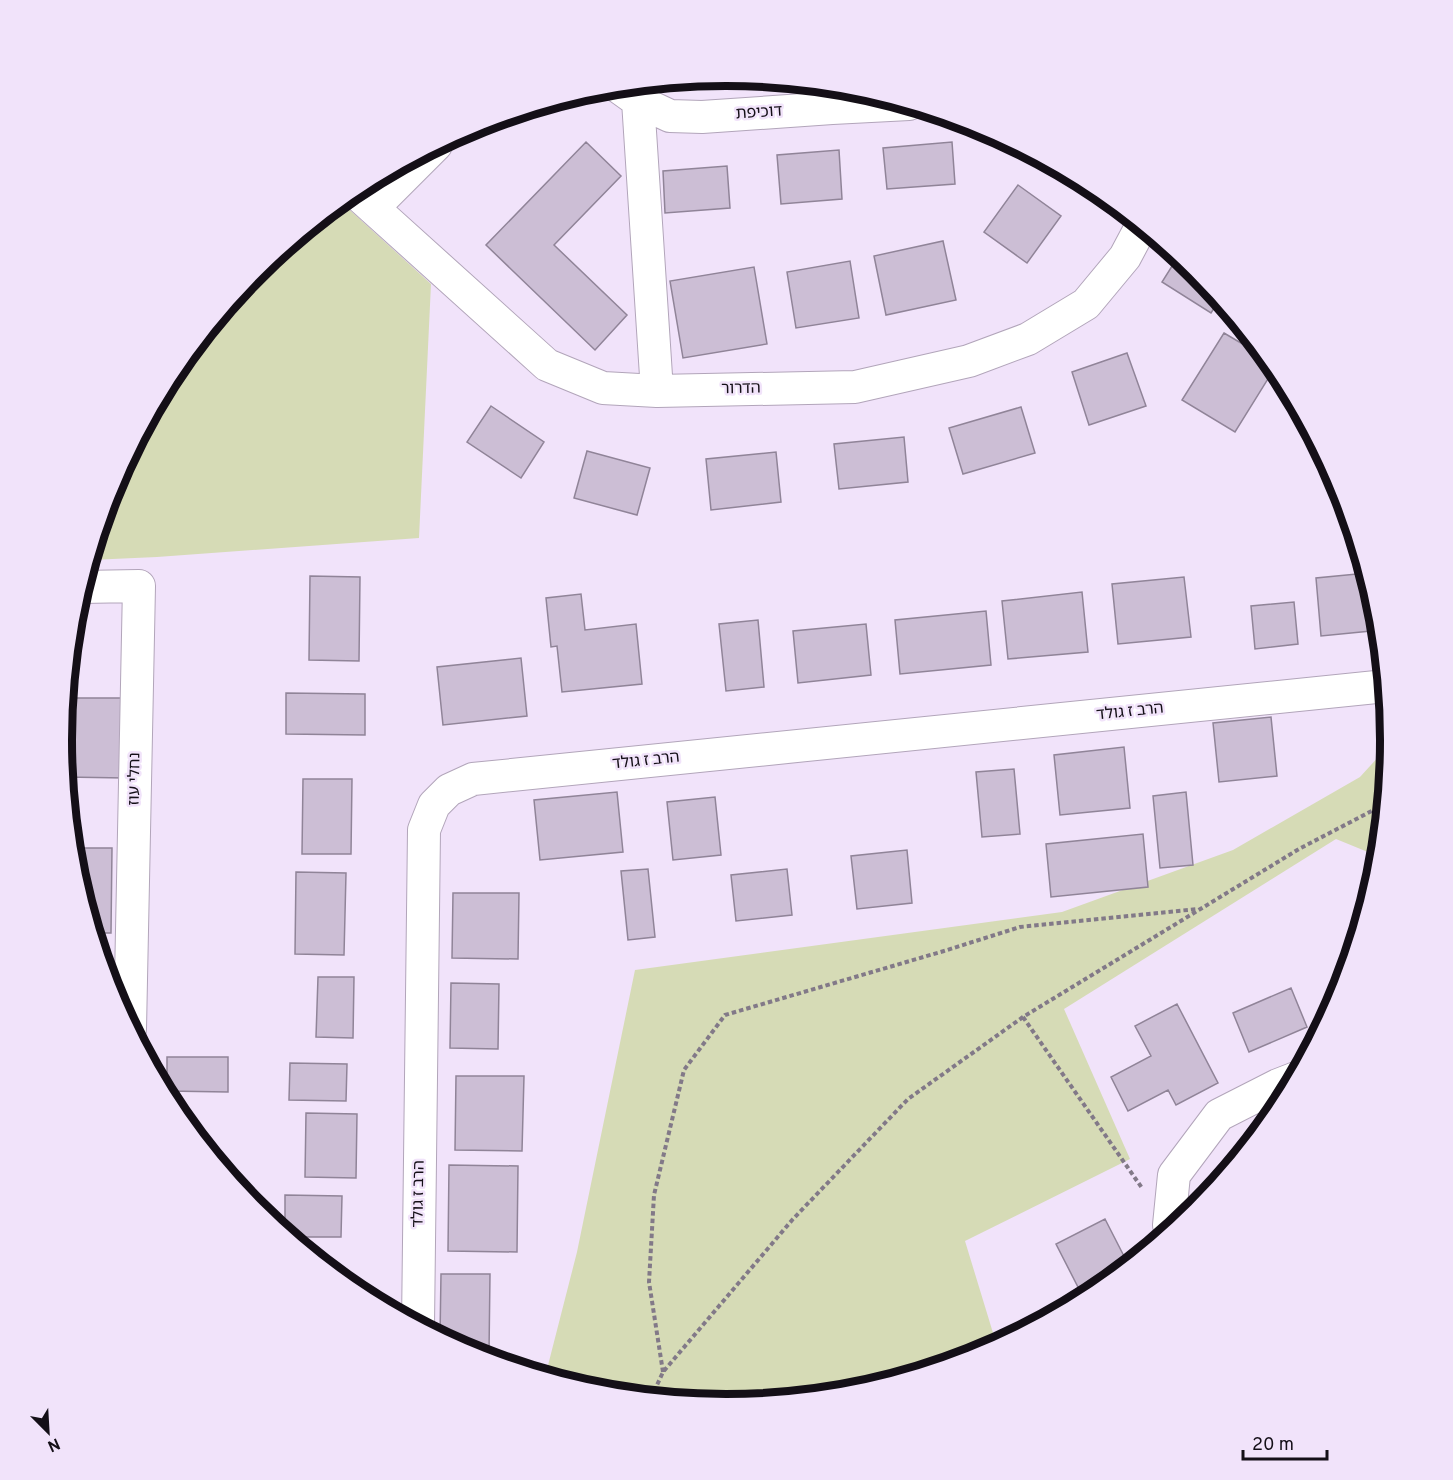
<svg xmlns="http://www.w3.org/2000/svg" width="1453" height="1480" font-family="Overpass,'Noto Sans Hebrew',sans-serif">
	<style>
		.green { fill: #d6dbb6 }
		.building { fill: #ccbed5; stroke: #908498; stroke-width: 1.5 }
		.lines { fill: none; stroke-linecap: round; stroke-linejoin: round }
		.street-casing { stroke: #b2a5ba; stroke-width: 34 }
		.path { stroke: #827988; stroke-width: 4; stroke-dasharray: 4.5 3; stroke-linecap: butt }
		.street { stroke: #fff; stroke-width: 32 }
		.labels { text-anchor: middle; dominant-baseline: central; stroke-width: 5; stroke-linejoin: round; paint-order: stroke }
		.street-label { font-size: 16px; fill: #140f17; stroke: #f1e3fa }
		.rim { fill: none; stroke: #140f17; stroke-width: 8 }
	</style>
	<rect width="100%" height="100%" fill="#f1e3fa"/>
	<path class="green" d="M340,201l91,83 -12,254 -262,19 -67,3 22,-75 62,-115 83,-100z
		M1391,743l-11,114 -44,-18 -272,170 66,150 -165,82 32,105 -16,9 -125,37 -130,13 -130,-13 -51,-15 32,-125 58,-282 427,-58 171,-62 127,-73z"/>
	<path class="building" d="M586,142l35,34 -67,69 73,70 -32,35 -109,-105z
		M952,142l3,42 -68,5 -4,-41z
		M839,150l3,49 -61,5 -4,-49z
		M1053,164l41,22 -3,5 -40,-24z
		M727,166l3,42 -65,5 -2,-42z
		M1018,185l43,31 -34,47 -43,-31z
		M943,241l13,59 -70,15 -12,-59z
		M1179,255l18,15 23,29 -9,14 -49,-31z
		M850,261l9,57 -63,10 -9,-56z
		M754,267l13,77 -84,14 -13,-77z
		M1224,333l49,29 3,4 -41,66 -53,-32z
		M1127,353l19,53 -57,19 -17,-53z
		M491,406l53,36 -23,36 -54,-36z
		M1021,407l14,46 -72,21 -14,-46z
		M904,437l4,45 -69,7 -5,-45z
		M587,451l63,17 -13,47 -63,-17z
		M776,452l5,50 -70,8 -5,-51z
		M1367,573l12,38 2,19 -60,6 -5,-58z
		M310,576l50,1 -1,84 -50,-1z
		M1184,577l7,60 -73,7 -6,-60z
		M1082,592l6,60 -80,7 -6,-58z
		M581,594l4,36 51,-6 6,60 -80,8 -5,-46 -6,1 -5,-49z
		M1294,602l4,42 -43,5 -4,-43z
		M986,611l5,54 -91,9 -5,-54z
		M758,620l6,67 -38,4 -7,-67z
		M866,624l5,51 -73,8 -5,-52z
		M71,648l-1,50h56l-1,80 -60,-1 -3,-37z
		M521,658l6,58 -84,9 -6,-58z
		M286,693l79,1v41l-79,-1z
		M1271,717l6,59 -58,6 -6,-59z
		M1124,747l6,61 -70,7 -6,-60z
		M1014,769l6,65 -38,3 -6,-65z
		M303,779h49l-1,75h-49z
		M617,792l6,60 -83,8 -6,-60z
		M1186,792l7,73 -33,3 -7,-72z
		M715,797l6,58 -48,5 -6,-58z
		M1143,834l5,53 -97,10 -5,-53z
		M72,848h40l-1,85h-17l-20,-64z
		M907,850l5,53 -55,6 -6,-53z
		M648,869l7,68 -27,3 -7,-69z
		M787,869l5,46 -56,6 -5,-46z
		M296,872l50,1 -2,82 -49,-1z
		M453,893h66l-1,66 -66,-1z
		M318,977h36l-1,61 -37,-1z
		M451,983l48,1 -1,65 -48,-1z
		M1291,988l16,39 -58,25 -16,-39z
		M1177,1004l41,79 -42,22 -8,-15 -40,21 -17,-34 40,-21 -16,-30z
		M167,1057h61v35l-61,-1z
		M290,1063l57,1 -1,37 -57,-1z
		M456,1076h68l-2,75 -67,-1z
		M306,1113l51,1 -1,64 -51,-1z
		M449,1165l69,1 -1,86 -69,-1z
		M285,1195l57,1 -1,41h-53l-3,-3z
		M1105,1219l24,47 -9,7 -39,20 -25,-49z
		M441,1274h49l-1,79h-20l-29,-16z"/>
	<g class="lines">
		<defs>
			<path id="street" d="M617,86l21,15 32,15 32,1 130,-9 77,-4
				M638,101l19,290
				M353,190l194,175 56,23 54,3 198,-4 114,-26 59,-22 58,-35 39,-47 17,-32
				M373,208l63,-63
				M81,587l58,-1 -9,443
				M1171,1231l-2,-6 5,-50 45,-60 59,-30 18,-7
				M418,1325l6,-495 10,-25 15,-15 24,-11 913,-93"/>
		</defs>
		<use href="#street" class="street-casing"/>
		<path class="path" d="M1387,716l3,35
			M1023,1017l119,171
			M663,1372l-14,-90 5,-87 30,-125 41,-55 219,-64 76,-24 177,-18
			M651,1398l12,-26 130,-153 115,-120 115,-82 276,-168 86,-45"/>
		<use href="#street" class="street"/>
	</g>
	<g class="labels">
		<g class="street-label">
			<text transform="translate(759 113) rotate(-4)">דוכיפת</text>
			<text transform="translate(741 389) rotate(-1)">הדרור</text>
			<text transform="translate(1130 712) rotate(-6)">הרב ז גולד</text>
			<text transform="translate(646 761) rotate(-6)">הרב ז גולד</text>
			<text transform="translate(135 779) rotate(-89)">נחלי עוז</text>
			<text transform="translate(419 1194) rotate(-89)">הרב ז גולד</text>
		</g>
	</g>
	<path d="M0 0H1453V1480H0ZM72 740a654 654 0 1 1 1308 0a654 654 0 1 1-1308 0Z" fill="#f1e3fa" fill-rule="evenodd"/>
	<path class="rim" d="M72 740a654 654 0 1 1 1308 0a654 654 0 1 1-1308 0Z"/>
	<g transform="translate(48 1432) rotate(156)" stroke="#f1e3fa" stroke-width="4.5" paint-order="stroke">
	<path d="M0-4.5L10 22L0 15L-10 22Z" fill="#140f17"/>
	<text y="-9" font-size="16" font-weight="bold" text-anchor="middle" fill="#140f17">N</text>
	</g>
	<path d="M1243 1450v9h84v-9" fill="none" stroke="#140f17" stroke-width="3"/>
	<text x="1252" y="1450" font-size="18" fill="#140f17" stroke="#f1e3fa" stroke-width="4.5" paint-order="stroke">20 m</text>
</svg>
